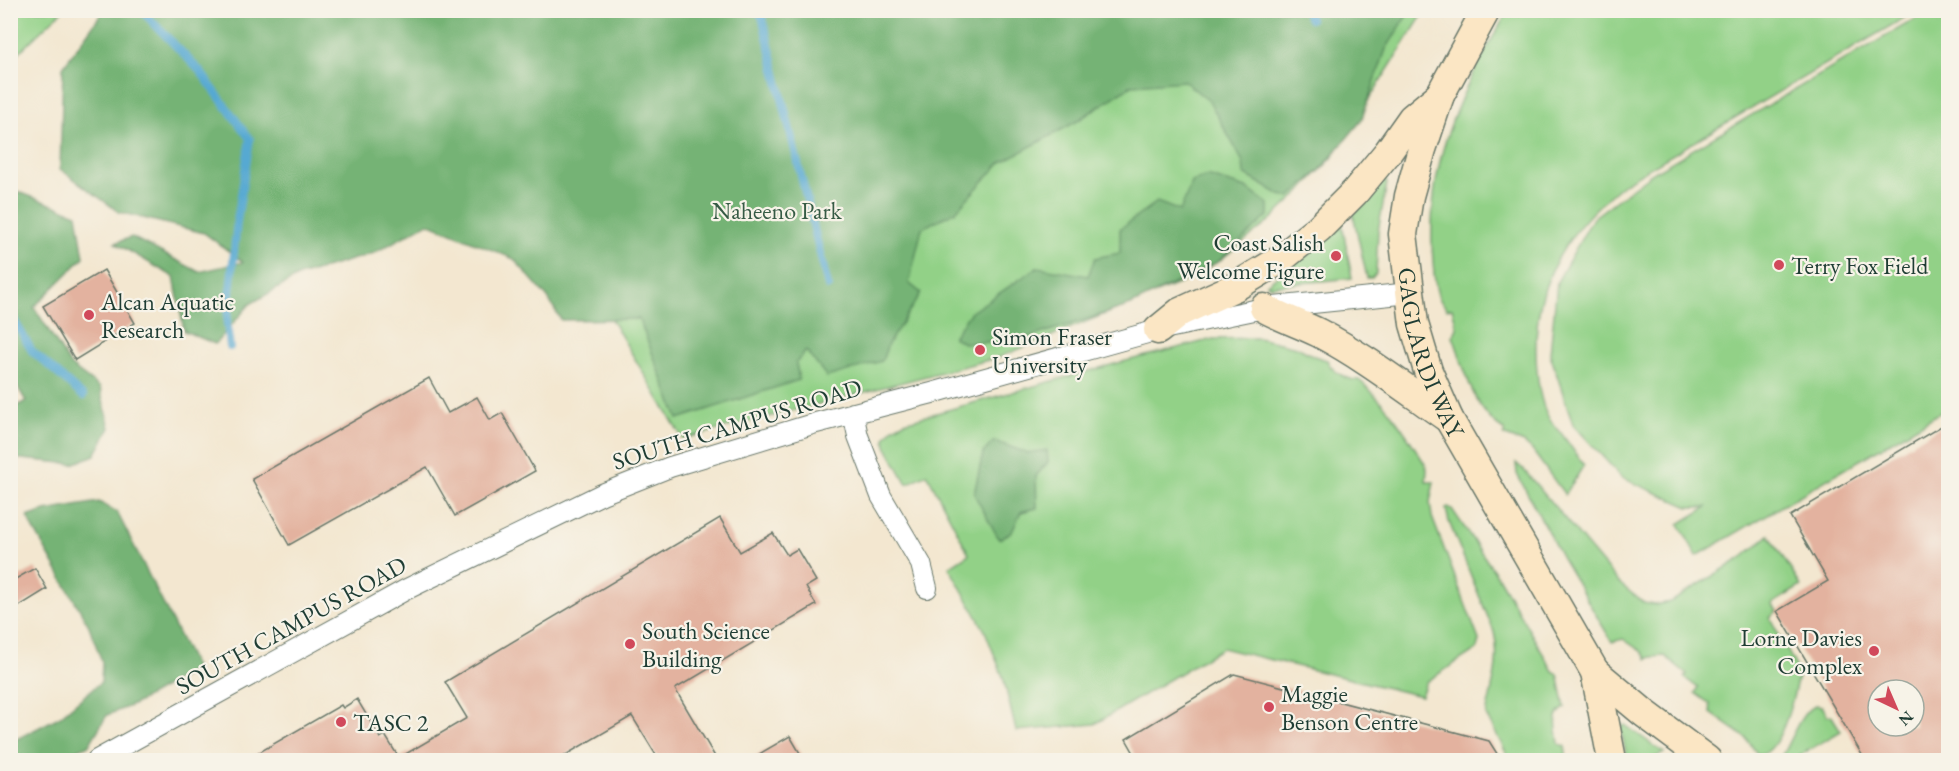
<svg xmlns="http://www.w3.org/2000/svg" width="1959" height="771" font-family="'EB Garamond',serif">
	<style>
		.green { fill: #92d187; stroke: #58875e; stroke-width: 1.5 }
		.forest { fill: #75b374; stroke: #4a7854; stroke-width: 1.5 }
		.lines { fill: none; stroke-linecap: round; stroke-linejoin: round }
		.stream { stroke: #57a9d2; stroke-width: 8 }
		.building { fill: #e3b29f; fill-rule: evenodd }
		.street-casing { stroke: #69786b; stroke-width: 22 }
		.secondary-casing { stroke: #69786b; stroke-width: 31 }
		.street { stroke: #fff; stroke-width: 20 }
		.secondary { stroke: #fbe6c4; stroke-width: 28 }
		.poi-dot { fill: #d1495b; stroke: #f7f3e8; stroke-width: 2 }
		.labels { text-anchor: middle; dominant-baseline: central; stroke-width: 4.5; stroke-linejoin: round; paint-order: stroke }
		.park-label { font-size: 24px; fill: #365b45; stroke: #f7f3e8 }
		.poi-label { font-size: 24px; fill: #1f3d34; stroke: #f7f3e8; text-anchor: start }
		.street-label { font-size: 24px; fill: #1f3d34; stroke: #f7f3e8 }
	</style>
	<rect width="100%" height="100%" fill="#f7f3e8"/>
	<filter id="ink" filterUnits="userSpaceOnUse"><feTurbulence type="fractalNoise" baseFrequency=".0167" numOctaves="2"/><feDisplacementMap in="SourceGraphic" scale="12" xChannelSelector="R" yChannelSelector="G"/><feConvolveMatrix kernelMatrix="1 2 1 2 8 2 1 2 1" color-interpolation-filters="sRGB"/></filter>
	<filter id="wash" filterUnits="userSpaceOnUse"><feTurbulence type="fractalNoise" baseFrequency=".008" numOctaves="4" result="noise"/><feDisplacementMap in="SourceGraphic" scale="24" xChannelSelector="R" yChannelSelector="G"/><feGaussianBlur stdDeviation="1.35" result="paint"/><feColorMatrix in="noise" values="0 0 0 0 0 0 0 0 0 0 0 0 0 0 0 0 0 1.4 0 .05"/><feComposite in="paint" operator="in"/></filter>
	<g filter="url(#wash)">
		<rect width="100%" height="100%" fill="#f3e7d0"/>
		<path class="green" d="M11,10h51v1l-51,49z
			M426,11h999l-93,147 -34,36 -32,30 -47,37 -36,21 -183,75 -317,82z
			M1508,11h408l-290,171c-67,53 -99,112 -88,198 2,16 7,40 21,50l25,35 -19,30 -33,-45 -8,-7 -21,-8 2,-4c-32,-19 -40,-62 -52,-95l4,-8 -5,-20 -5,1c-2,-4 -6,-6 -8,-11 -6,-16 -6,-37 -7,-54 -3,-93 31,-156 76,-233z
			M1939,11h9v397l-251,148 -18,-32 28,-17h-18l-67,-29 -49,-54 -23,-70 7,-72 36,-64 58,-44 271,-159z
			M1385,180l2,3 -9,48 -2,42 -4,5h-5l-14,-64z
			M1342,224l10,54 -82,8 -3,-2z
			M1258,338l39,9 17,9 13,4c4,11 21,21 32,20 30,26 45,50 66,84l2,5 -1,13h8l-4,20 2,15 47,123 -2,9 -51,33 -5,14 -199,-48 -127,76 -79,7 -13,-54 -18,-46 -36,-64 20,-13 -42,-80 -20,10 -21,-38 -1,-8 8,-10 11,-6 214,-59 95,-24z
			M1516,463l8,7 95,113 25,20 11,2 16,-3 72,-45 26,-22 32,51 -29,18 5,7 -7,7 29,54c-4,19 -17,83 -41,83l-12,-17 -35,-25 -1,-9 -15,-11 3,-5 -13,-10 2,-4 -22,-18 -14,1 -4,2 -5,-7 -19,-13 -11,3 -50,-84 -45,-84z
			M1448,507l4,2 46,68 55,94 5,3 7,34c-14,7 -7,22 -6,36l6,2 2,14h-57l-24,-45c6,-28 15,-55 8,-83l-45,-110 -3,-13z
			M1815,705l7,1 6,10 3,-1 10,16 -49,29h-13c11,-16 19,-46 36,-55z
			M1625,725l39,28 -13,7h-24l-6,-31 1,-3z"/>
		<path class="forest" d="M104,10h1306v1l-24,38 -25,72 -40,48 -31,28 -10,-2 -36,-21 -1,-12 -34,-61 -25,-20 -52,4 -58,38 -74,40 -45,49 -33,16 -13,55 12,10 -33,51 -6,17 -55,16 -21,-26 -10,12 3,17 -121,39 -39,-100 -78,1 -13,-22 -34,-39 -86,-36 -54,30 -75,23 -49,28 -35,40 -31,-13 -10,-54 -59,-34 17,-6 67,35 44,-10 -39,-29 -85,-21 -59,-43 3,-102z
			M1207,176l39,12 22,16v12l-50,46 -87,43 -113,36 -54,2 -11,-6 17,-24 68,-46 50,9 7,-18 25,-5v-24l37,-27 23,9 12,-29z
			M11,189l66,25 7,43 -50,50 37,59 29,22 10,40 -15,27 -22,9 -62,-6v-49l15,-8 -15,-25z
			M994,441l33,12 20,-3 1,12 -12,14 1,32 -16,4 -9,20 -13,7 -25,-45 9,-41z
			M99,502l18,10 79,157 -61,35 -28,11 -18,30 -35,15h-43v-18l48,-25 42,-35 1,-20 -13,-36 -62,-109 18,-6z"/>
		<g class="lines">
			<path class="stream" d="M141,10l59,61 50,68 -13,82 -10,102 3,24
				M756,10l6,6 66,270
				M1305,10l5,9
				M10,313l22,38 51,45"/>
		</g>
		<g id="blocks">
			<path class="building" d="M104,270l31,53 -60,37 -32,-54z
				M429,378l19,35 29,-16 13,23 12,-7 33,58 -80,45 -28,-49 -138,78 -37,-66z
				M1948,422v338h-83l-88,-149 51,-30 -38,-65zM1878,690h36v36h-36z
				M720,518l20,34 33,-19 14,22 10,-6 19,32 -10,6 10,18 -141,84 42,71h-58l-27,-44 -75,44h-311l95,-55 2,3 14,-9 23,39 5,-3 14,23 68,-40 -22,-36z
				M35,568l12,21 -37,23v-30z
				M1234,674l255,67 12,19h-363l-12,-21z
				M790,736l14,24h-55z"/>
		</g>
	</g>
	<g filter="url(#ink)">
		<use href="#blocks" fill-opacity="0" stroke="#69786b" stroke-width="1.5"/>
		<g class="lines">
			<defs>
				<path id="street" d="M853,413l5,23 23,60 40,68 6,24
					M97,760l310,-171 195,-95 68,-27 146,-44 116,-30 226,-63 106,-22 146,-15"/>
				<g id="secondary">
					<path id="s1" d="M1486,10l-46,85 -18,54 -13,47 -6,38 11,90 14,47 21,48 146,253 17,88"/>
					<path d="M1264,308c18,10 37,16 55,25 46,24 88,57 130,86"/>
					<path d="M1158,330l22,-18 55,-25 43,-26 41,-33 36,-36 33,-40 24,-34 28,-23"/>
					<path d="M1595,672l49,41 63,47"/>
				</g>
			</defs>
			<use href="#street" class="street-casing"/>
			<use href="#secondary" class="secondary-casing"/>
			<use href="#street" class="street"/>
			<use href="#secondary" class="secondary"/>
		</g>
	</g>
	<g class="poi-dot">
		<circle cx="1336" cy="256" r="6"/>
		<circle cx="1779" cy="265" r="6"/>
		<circle cx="89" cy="315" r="6"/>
		<circle cx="980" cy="350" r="6"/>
		<circle cx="630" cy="644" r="6"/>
		<circle cx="1874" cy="651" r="6"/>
		<circle cx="1269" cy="707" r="6"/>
		<circle cx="341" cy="722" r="6"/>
	</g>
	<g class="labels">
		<g class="park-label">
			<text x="777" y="210">Naheeno Park</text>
		</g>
		<g class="poi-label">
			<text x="1324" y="242" text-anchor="end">Coast Salish<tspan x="1324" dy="28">Welcome Figure</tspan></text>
			<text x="1791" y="265">Terry Fox Field</text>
			<text x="101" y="301">Alcan Aquatic<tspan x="101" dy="28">Research</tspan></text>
			<text x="992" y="336">Simon Fraser<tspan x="992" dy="28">University</tspan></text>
			<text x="642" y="630">South Science<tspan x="642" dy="28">Building</tspan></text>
			<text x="1862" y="637" text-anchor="end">Lorne Davies<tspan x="1862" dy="28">Complex</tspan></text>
			<text x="1281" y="693">Maggie<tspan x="1281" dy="28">Benson Centre</tspan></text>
			<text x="353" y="722">TASC 2</text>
		</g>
		<g class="street-label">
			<text stroke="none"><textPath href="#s1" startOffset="363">GAGLARDI WAY</textPath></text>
			<text transform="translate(737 424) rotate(-17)">SOUTH CAMPUS ROAD</text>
			<text transform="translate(291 625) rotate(-29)">SOUTH CAMPUS ROAD</text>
		</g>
	</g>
	<rect width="1959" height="771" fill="none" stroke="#f7f3e8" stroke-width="36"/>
	<g transform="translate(1896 708) rotate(136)"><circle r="28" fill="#f7f3e8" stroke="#a1aaa0" stroke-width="1.5"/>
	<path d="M0-4.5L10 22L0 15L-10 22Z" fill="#d1495b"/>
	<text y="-9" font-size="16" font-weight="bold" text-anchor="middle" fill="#1f3d34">N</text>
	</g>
</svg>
